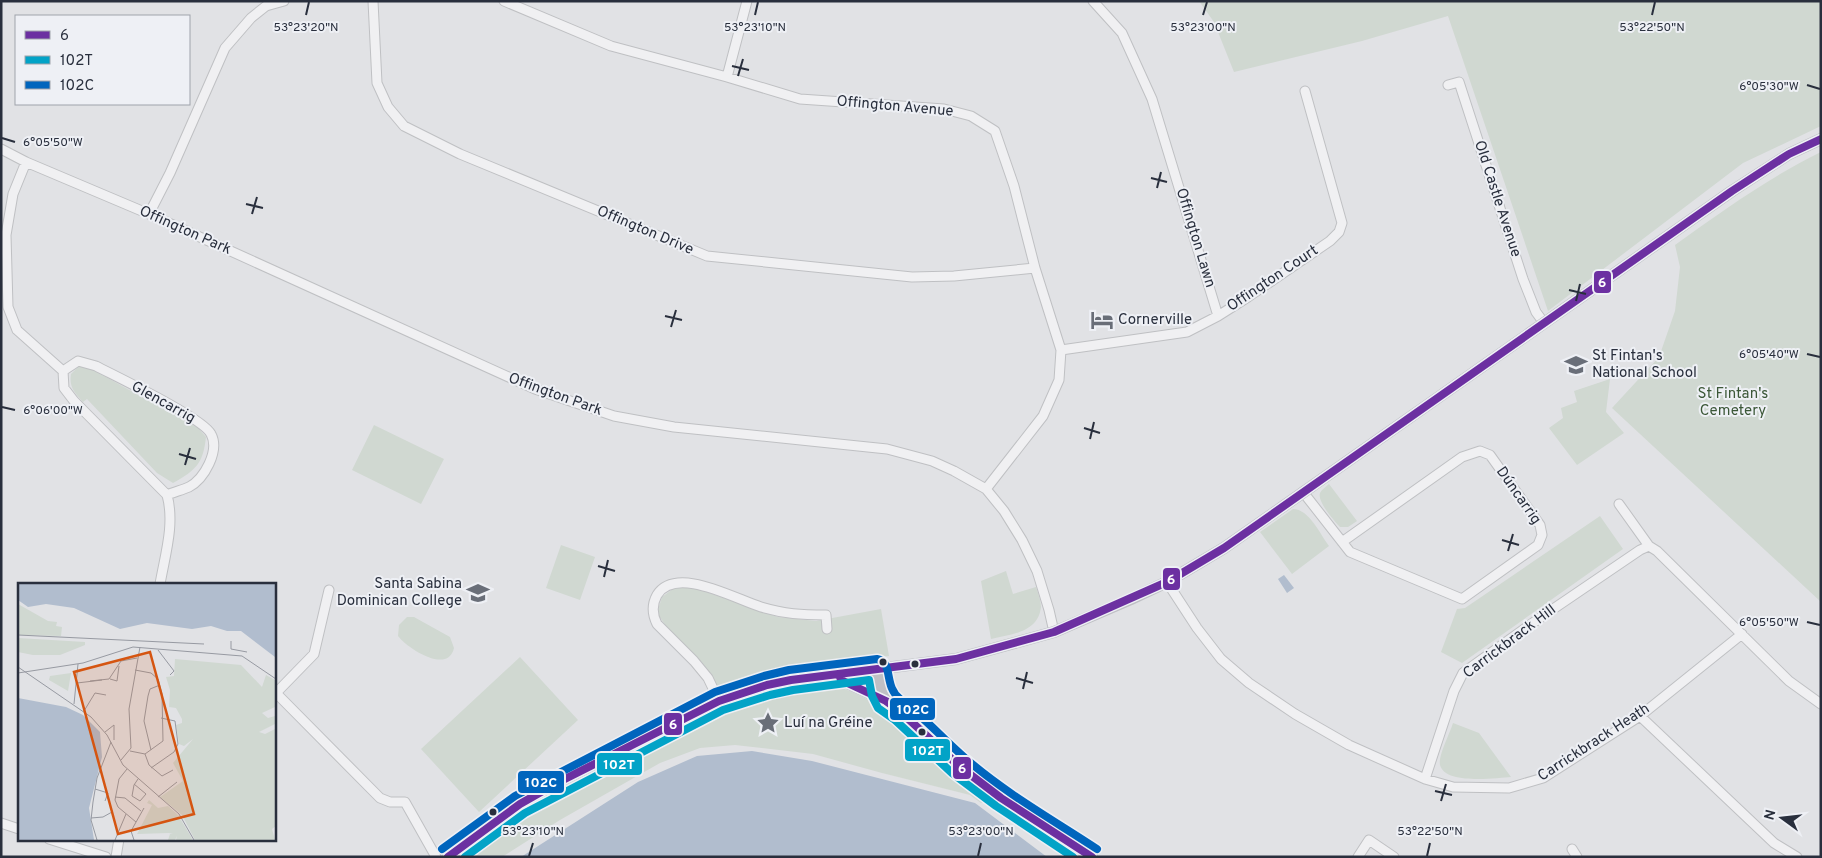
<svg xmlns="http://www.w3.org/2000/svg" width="1822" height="858" font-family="Overpass,sans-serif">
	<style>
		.green { fill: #d0d8d1 }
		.water { fill: #b1bdce }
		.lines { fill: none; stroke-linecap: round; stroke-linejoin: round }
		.street-casing { stroke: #bfc0c3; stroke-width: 11 }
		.street { stroke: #f0f0f2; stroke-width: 9 }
		.secondary { stroke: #bfc0c5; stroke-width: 12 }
		.bus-1-casing { stroke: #eef0f5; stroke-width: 11 }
		.bus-2-casing { stroke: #eef0f5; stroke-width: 11 }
		.bus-3-casing { stroke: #eef0f5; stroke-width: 11 }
		.bus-1 { stroke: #6c30a1; stroke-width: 8 }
		.bus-2 { stroke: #02a3c7; stroke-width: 8 }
		.bus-3 { stroke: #0065bd; stroke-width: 8 }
		.ticks { fill: none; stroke: #292f3d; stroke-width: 2 }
		.bus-dot { fill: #292f3d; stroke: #eef0f5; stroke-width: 2 }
		.labels { text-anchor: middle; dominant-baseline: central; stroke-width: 4; stroke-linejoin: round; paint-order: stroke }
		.street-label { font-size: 15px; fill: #292f3d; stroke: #eef0f5 }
		.poi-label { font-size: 15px; fill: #292f3d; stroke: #eef0f5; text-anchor: start }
		.park-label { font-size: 15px; fill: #3b5737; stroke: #eef0f5 }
		.inset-road { fill: none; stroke: #979aa2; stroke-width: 1 }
		.view { fill: #d55511; fill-opacity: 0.15; stroke: #d55511; stroke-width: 2.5 }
		.inset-edge { fill: none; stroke: #292f3d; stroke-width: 2.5 }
		.ticks-label { font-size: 12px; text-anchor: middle; fill: #292f3d; stroke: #eef0f5; stroke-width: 4; stroke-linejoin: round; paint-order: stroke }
		.line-badge { stroke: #eef0f5; stroke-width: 2 }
		.badge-label { font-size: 14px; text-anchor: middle; font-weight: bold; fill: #fff }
	</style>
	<rect width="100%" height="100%" fill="#e1e2e5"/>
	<path class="green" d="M1199,1h622v125l-78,37 -195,148 -100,-295 -86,25 -128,31 -20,-50z
		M1821,152v450l-209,-194 47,-51 16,-46 5,-44 -5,-22c47,-34 93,-67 146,-93z
		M79,366h7l112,62 8,9c-3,27 -10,33 -33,46l-16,-10 -70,-74 -4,3c-9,-10 -14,-15 -12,-28z
		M1610,379l-4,33 18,21 -47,32 -28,-37 14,-10 -2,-10 16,-6 -3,-11z
		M374,425l70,34 -23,45 -69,-34z
		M1329,484l28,37 -9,6h-8c-6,-6 -23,-26 -20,-34 2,-4 6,-6 9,-9z
		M1293,509c16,0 27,25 36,37l-37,28 -32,-42z
		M1600,516l23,33 -161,114 -21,-11 16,-43 8,-1z
		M561,545l34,12 -15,43 -34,-12z
		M1006,571l7,23 23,-7c2,6 5,14 5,20 -3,26 -30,27 -50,32l-10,-58z
		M674,588h21l83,29 38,4 65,-12 8,47 -111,15 -60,18 -17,-27 -33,-33 -11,-16 5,-16z
		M407,617h7l36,20 4,11c-6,27 -47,0 -56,-12l1,-11z
		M520,657l58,63 -99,92 -58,-63z
		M827,683l23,8 31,15 43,38 28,27 40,29 -11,3 -11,-8 -88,-22 -69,-19 -78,-9 -35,3 -40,15 -100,57 -58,37h-41l73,-55 112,-58 58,-27 64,-25z
		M1453,723l26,10 32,44c-15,1 -66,8 -71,-12 -2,-9 10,-32 13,-42z"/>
	<path class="water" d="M1284,575l10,13 -7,5 -9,-14z
		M752,751l60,10 163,42 72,54h-526l117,-75 59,-26z"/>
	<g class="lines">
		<defs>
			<path id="street" d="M373,1l4,82 11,24 16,19 56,28 247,102 205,21 42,-1 81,-8
				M504,1l107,45 116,31 73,22 144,10 27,7 24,15 19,55 21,82 26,82 -2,30 -16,36 -57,73
				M1093,1l29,32 30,66 66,217
				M727,77l20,-76
				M1448,85l11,-3 64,197 13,33 8,11
				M1,149l25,13 123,52 386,175 79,27 60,11 213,22 45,12 22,10 32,18 18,22 18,29 15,31 12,39 5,22
				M26,162l-13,32 -7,41 2,72 9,23 46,41 1,17 10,13 93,94c8,29 -2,60 -7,89
				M149,214l21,-41 55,-125 26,-30 15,-12 18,-5
				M1061,350l126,-18 31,-16 30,-19 82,-56 9,-9 3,-9 -37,-132
				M63,371l15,-10 18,5c21,11 107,52 115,68 9,17 -7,45 -22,53 -7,3 -15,5 -22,8
				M1303,492l47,60 112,47 76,-54 4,-10 -2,-10 -50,-70 -10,-4 -18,6 -120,85
				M1619,504l30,42 8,5 132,130 32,23
				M1167,582l30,46 24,31 28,24 46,31 54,31 76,34 28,8 56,1 34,-10 97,-62 102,-82
				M329,590l-15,64 -38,39 104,105 10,4h15l31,55
				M719,701l-11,-23 -14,-17 -37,-37c-5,-10 -5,-20 0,-29 19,-30 78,4 104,12 24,7 40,8 65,8l1,14
				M1640,716l134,127 23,14
				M1425,779l29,-88 9,-18 74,-53 103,-70 9,-4
				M1,823l18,6
				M49,839l57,18
				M1572,849l5,8
				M116,857l3,-18
				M1358,857l11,-17 25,17"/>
		</defs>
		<use href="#street" class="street-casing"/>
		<use href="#street" class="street"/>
		<path class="secondary" d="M877,669l4,23 5,9
			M839,674l2,6 45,21 15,11 58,54 42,32 91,59
			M448,857l72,-53 35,-20 164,-83 48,-16 24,-5 165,-21 98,-27 77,-33 36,-17 57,-34 508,-357 57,-37 32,-15"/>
		<defs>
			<path id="bus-1" d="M839,674l2,6 45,21 15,11 58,54 42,32 91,59
				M448,857l72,-53 35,-20 164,-83 48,-16 24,-5 165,-21 98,-27 113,-50 57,-34 508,-357 57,-37 32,-15"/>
			<path id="bus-2" d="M465,857l60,-44 198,-103 47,-15 23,-5 76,-10 3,16 6,12 17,12 57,53 44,33 77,51"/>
			<path id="bus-3" d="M442,849l73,-53 200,-104 49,-16 25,-6 88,-11c17,3 6,27 23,40 23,17 43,40 65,59 40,35 88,62 132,91"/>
		</defs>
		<use href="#bus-1" class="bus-1-casing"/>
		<use href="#bus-2" class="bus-2-casing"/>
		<use href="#bus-3" class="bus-3-casing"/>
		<use href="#bus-1" class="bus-1"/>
		<use href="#bus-2" class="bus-2"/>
		<use href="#bus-3" class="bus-3"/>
	</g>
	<path class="ticks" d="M306,15l3,-13M755,15l3,-13M1203,15l4,-13M1652,15l3,-13M732,66l17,4M738,76l5,-17M1807,85l13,4M2,138l13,4M1151,178l16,4M1157,188l4,-16M246,204l17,4M252,214l5,-17M1569,290l17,4M1576,301l4,-17M665,316l17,4M671,327l5,-17M1807,354l13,3M2,407l13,3M1084,428l16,5M1090,439l4,-17M179,454l17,5M185,465l5,-17M1502,540l17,5M1508,551l5,-17M598,566l17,5M604,577l4,-17M1807,622l13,3M1016,678l17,5M1023,689l4,-17M1435,791l17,4M1441,801l5,-17M529,856l4,-13M978,856l3,-13M1427,856l3,-13"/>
	<defs>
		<symbol id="hotel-bare" viewBox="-9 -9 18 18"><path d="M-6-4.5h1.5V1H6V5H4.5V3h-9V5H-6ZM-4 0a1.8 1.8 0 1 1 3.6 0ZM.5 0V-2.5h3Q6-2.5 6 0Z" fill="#696e78" stroke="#eef0f5" stroke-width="2.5" paint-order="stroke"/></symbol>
		<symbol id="school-bare" viewBox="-9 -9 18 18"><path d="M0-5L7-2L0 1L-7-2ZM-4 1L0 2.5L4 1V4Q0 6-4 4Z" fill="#696e78" stroke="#eef0f5" stroke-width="2.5" paint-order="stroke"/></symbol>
		<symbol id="sight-bare" viewBox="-9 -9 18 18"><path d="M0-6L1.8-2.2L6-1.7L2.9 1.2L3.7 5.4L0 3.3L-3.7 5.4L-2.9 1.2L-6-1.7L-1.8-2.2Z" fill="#696e78" stroke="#eef0f5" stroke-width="2.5" paint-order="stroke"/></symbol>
	</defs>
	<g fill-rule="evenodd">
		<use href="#hotel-bare" x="1086" y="304" width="32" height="32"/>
		<use href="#school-bare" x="1560" y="349" width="32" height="32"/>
		<use href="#school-bare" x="462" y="577" width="32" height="32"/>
		<use href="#sight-bare" x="752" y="707" width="32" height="32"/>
	</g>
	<g class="bus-dot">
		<circle cx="883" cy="662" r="4.5"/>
		<circle cx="915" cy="664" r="4.5"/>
		<circle cx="922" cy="732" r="4.5"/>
		<circle cx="493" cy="812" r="4.5"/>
	</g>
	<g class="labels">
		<g class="street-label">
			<text transform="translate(895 107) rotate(5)">Offington Avenue</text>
			<text transform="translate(1497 199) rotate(72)">Old Castle Avenue</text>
			<text transform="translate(185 231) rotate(24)">Offington Park</text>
			<text transform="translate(645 231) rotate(23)">Offington Drive</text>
			<text transform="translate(1195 238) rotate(73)">Offington Lawn</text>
			<text transform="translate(1273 279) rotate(-34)">Offington Court</text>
			<text transform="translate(555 395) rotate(20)">Offington Park</text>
			<text transform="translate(163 403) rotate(29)">Glencarrig</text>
			<text transform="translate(1518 496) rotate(55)">Dúncarrig</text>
			<text transform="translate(1510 642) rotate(-37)">Carrickbrack Hill</text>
			<text transform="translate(1594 743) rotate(-33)">Carrickbrack Heath</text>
		</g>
		<g class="poi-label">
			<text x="1118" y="320">Cornerville</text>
			<text x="1592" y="356">St Fintan's<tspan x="1592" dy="17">National School</tspan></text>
			<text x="462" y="584" text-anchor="end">Santa Sabina<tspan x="462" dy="17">Dominican College</tspan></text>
			<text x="784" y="723">Luí na Gréine</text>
		</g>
		<g class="park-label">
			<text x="1733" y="394">St Fintan's<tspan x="1733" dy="17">Cemetery</tspan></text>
		</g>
	</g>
	<g transform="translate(18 583)">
		<rect width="258" height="258" fill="#e1e2e5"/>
		<path d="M0,21l30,17 9,1 -1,4 6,1 -1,9 -43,-1zM0,55l67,4v3l-25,10h-27l-15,-3zM157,76l66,6 21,22 4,-12 9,5v27l-13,6 6,5 7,-2v8l-16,8 6,2 10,-5 1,97 -4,3 3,11h-80l-13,-25 -22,-18 23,-16 -10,-18 20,-24 -9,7 -5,-2 -3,-19 6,-2v-4l-6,-11 -7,-1 1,-17 -4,-13 8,-1zM53,90l-3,18 -19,-11 1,-4zM131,217l9,8 10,-2 10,9 15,25h-17l1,-4 -2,4h-7l2,-6h3l-4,-1 -32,1 15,-29 -5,-2z" fill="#d0d8d1"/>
		<path d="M0,0h257v74l-34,-26h-14l-16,-5 -19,3 -45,-6 -27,6 -46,-21 -28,-4 -18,3 -10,-7zM0,115l48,9 17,8 17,17 2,25 -13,51 5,32h-76z" fill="#b1bdce"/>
		<path class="inset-road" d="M0,52l186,9M213,58v8l16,3M140,67l16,21 -4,4M0,84l73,50 16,18 16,30 56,49 15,26M0,90l65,-10 50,-16 109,9 34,23M92,96l7,2 2,-15M72,98l19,-2 12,-18 16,-3M59,100l25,-3M56,121l4,-40M66,128l11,-18 11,2M87,149l9,-7v15M133,167l-7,-29 4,-25 2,-7 10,-4M112,168l15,3 18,-13 -1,-47 -4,-15 -7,-6 -16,-3M127,171l4,11 13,11 11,-6M103,177l10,-12 -2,-39 11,-62M133,185l23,-16 4,-8 -3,-23 -14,-3M109,186l-8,10 -4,21 3,7 18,15M116,201l12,10 -6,7 -8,-5 2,-11 4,-6M77,206l13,4 -3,8M97,214l10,1 16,13M140,214l19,-15M73,235l12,-1 9,-5M79,257l-6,-20 2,-18 4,-24 14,-36M97,257l11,-26M116,257l-3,-9 13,-23"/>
		<path class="view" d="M132,69l44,162 -76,20 -44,-162z"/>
		<rect width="258" height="258" class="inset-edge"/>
	</g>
	<g class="ticks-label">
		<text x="306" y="31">53°23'20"N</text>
		<text x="1203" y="31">53°23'00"N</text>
		<text x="755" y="31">53°23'10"N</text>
		<text x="1652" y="31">53°22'50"N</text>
		<text x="1769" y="90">6°05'30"W</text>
		<text x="53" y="146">6°05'50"W</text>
		<text x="1769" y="358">6°05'40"W</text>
		<text x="53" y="414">6°06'00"W</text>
		<text x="1769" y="626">6°05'50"W</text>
		<text x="533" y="835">53°23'10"N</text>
		<text x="981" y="835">53°23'00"N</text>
		<text x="1430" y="835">53°22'50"N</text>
	</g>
	<g class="line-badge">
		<rect x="1593" y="270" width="19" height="24" rx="5" fill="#6c30a1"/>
		<rect x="1162" y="567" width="19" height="24" rx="5" fill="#6c30a1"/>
		<rect x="889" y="697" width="47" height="24" rx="5" fill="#0065bd"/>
		<rect x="663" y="712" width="20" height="24" rx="5" fill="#6c30a1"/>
		<rect x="904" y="738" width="47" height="24" rx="5" fill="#02a3c7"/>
		<rect x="596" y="752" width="47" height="24" rx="5" fill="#02a3c7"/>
		<rect x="952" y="756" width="20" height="24" rx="5" fill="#6c30a1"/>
		<rect x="517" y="770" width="48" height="24" rx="5" fill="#0065bd"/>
	</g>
	<g class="badge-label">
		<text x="1602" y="287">6</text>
		<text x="1171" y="584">6</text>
		<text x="913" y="714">102C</text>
		<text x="673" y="729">6</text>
		<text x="928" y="755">102T</text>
		<text x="619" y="769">102T</text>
		<text x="962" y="773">6</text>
		<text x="541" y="787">102C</text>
	</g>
	<rect width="1822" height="858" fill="none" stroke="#292f3d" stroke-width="5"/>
	<rect x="15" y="15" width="175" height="90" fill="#eef0f5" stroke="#9fa3ab"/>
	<rect x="25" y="31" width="25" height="8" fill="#6c30a1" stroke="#9fa3ab"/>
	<text x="60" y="40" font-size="15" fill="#292f3d">6</text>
	<rect x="25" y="56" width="25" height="8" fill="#02a3c7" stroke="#9fa3ab"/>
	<text x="60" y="65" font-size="15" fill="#292f3d">102T</text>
	<rect x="25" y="81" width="25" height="8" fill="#0065bd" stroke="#9fa3ab"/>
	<text x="60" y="90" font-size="15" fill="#292f3d">102C</text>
	<g transform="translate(1782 818) rotate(285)" stroke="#eef0f5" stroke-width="4" paint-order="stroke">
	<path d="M0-4L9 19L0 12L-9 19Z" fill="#292f3d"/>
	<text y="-8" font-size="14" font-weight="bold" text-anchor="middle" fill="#292f3d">N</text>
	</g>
</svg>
